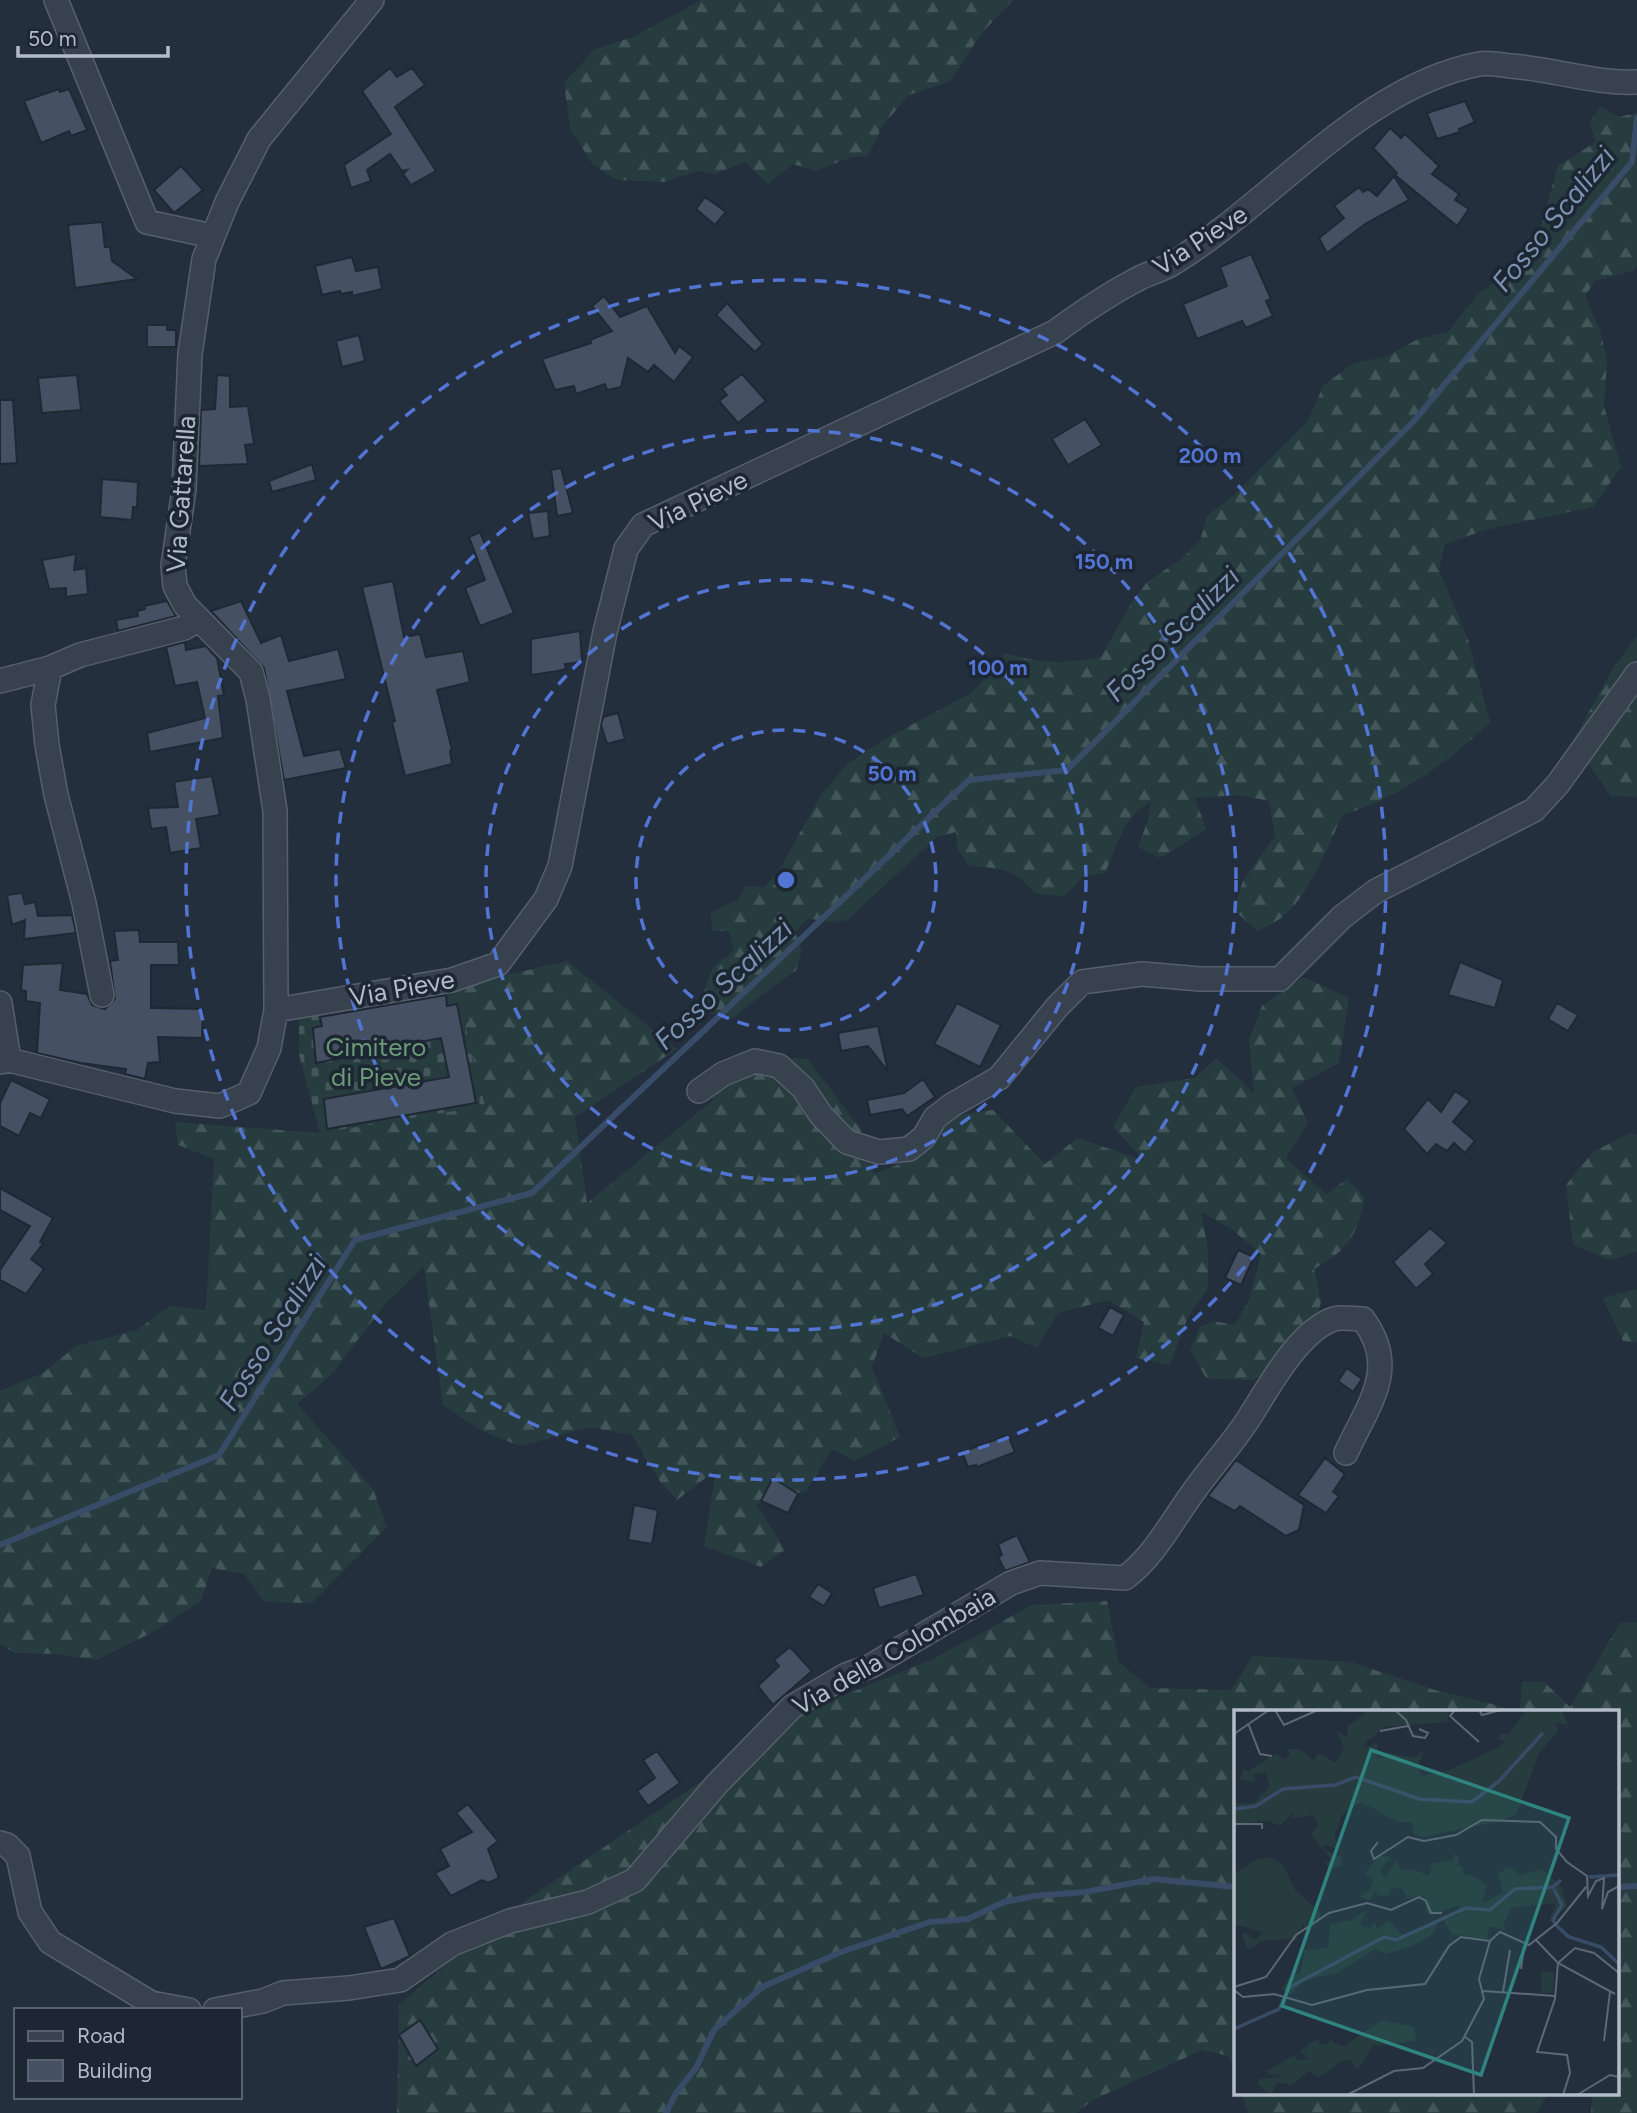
<svg xmlns="http://www.w3.org/2000/svg" width="1637" height="2113" font-family="Figtree,sans-serif">
	<style>
		.forest { fill: url(#forest-firs) }
		.cemetery { fill: url(#cemetery-stones) }
		.lines { fill: none; stroke-linecap: round; stroke-linejoin: round }
		.stream { stroke: #394c67; stroke-width: 6 }
		.building { fill: #455162; stroke: #1f2835; stroke-width: 2 }
		.minor-casing { stroke: #565f6c; stroke-width: 26 }
		.minor { stroke: #38414e; stroke-width: 23 }
		.ring { fill: none; stroke: #5274d3; stroke-width: 3.5; stroke-dasharray: 12 9 }
		.labels { text-anchor: middle; dominant-baseline: central; stroke-width: 7; stroke-linejoin: round; paint-order: stroke }
		.street-label { font-size: 26px; fill: #b4bcc9; stroke: #1d2633 }
		.park-label { font-size: 26px; fill: #6b9a76; stroke: #1d2633 }
		.water-label { font-size: 28px; font-style: italic; fill: #7c92b1; stroke: #1d2633 }
		.inset-river { fill: none; stroke: #394c67; stroke-width: 3.5 }
		.inset-road { fill: none; stroke: #5e6776; stroke-width: 2 }
		.view { fill: #308480; fill-opacity: 0.15; stroke: #308480; stroke-width: 3.5 }
		.inset-edge { fill: none; stroke: #b4bcc9; stroke-width: 3.5 }
		.centre { fill: #5274d3; stroke: #1d2633; stroke-width: 3.5 }
		.ring-label { font-size: 21px; text-anchor: middle; font-weight: bold; fill: #5274d3; stroke: #1d2633; stroke-width: 7; stroke-linejoin: round; paint-order: stroke }
	</style>
	<defs>
		<pattern id="forest-firs" width="22" height="20" patternUnits="userSpaceOnUse" patternTransform="scale(1.75)"><rect width="22" height="20" fill="#263c3f"/><path d="M5 1l3.5 6h-7zM16 11l3.5 6h-7z" fill="#435659"/></pattern>
		<pattern id="cemetery-stones" width="16" height="16" patternUnits="userSpaceOnUse" patternTransform="scale(1.75)"><rect width="16" height="16" fill="#263c3f"/><path d="M2 7V4a2 2 0 0 1 4 0v3zM10 15v-3a2 2 0 0 1 4 0v3z" fill="#435659"/></pattern>
	</defs>
	<rect width="100%" height="100%" fill="#242f3e"/>
	<path class="forest" d="M701,0h312l-33,35 -29,46 -42,14 -26,30 -15,31 -16,1 -37,14 -22,-7 -25,20 -23,-22 -30,12 -17,-3 -34,11 -46,-2 -25,-15 -23,-37 -6,-45 31,-34 41,-13z
		M1601,107l18,10 18,-4v153l-4,5 -38,10 -10,15 15,33 7,31 -3,46 17,61 -28,40 -108,23 -40,14 -6,26 29,69 22,83c-43,41 -90,76 -148,93 -13,30 -34,83 -61,103 -7,5 -16,9 -24,13l-23,-21 9,-29 32,-45 -6,-35 -30,-6 -44,3 11,31 -46,29 -22,-11 10,-27 3,-19c-29,17 -33,44 -46,72l-22,3 -19,21 -30,-4c-19,-25 -35,-25 -65,-27l-12,-18 -1,-16 -19,5 -90,83 -15,3 -24,-5 -13,14 7,18 -6,21c-23,14 -43,32 -65,48l-33,-9 15,-43 21,-16 -5,-20h-17l-1,-19 27,-12 8,-14 18,1 14,-15 43,-77 26,-31 38,-25 88,-47 32,-39c34,11 62,11 96,4l28,-50 18,-25 33,-22 20,-19 7,-25 27,-21 74,-74 15,-35 29,-22 36,-8 30,-17 30,-7 29,-37 57,-44 24,-85 38,-24 -7,-21z
		M1637,636v161l-26,-1 -38,-55 40,-73z
		M567,961l110,88 -102,68 12,86 125,-102 7,-29 42,-16 47,3 53,71 13,44 30,-12 55,-47 34,-5 52,54 32,-26 68,23 -32,-34 23,-40 59,-9 21,-20 38,35 -5,-53 13,-34 42,-29 45,21 -10,65 -47,25 16,35 -22,35 40,36 21,-15 18,19c-9,38 -15,51 -51,71l7,33 -12,47 -56,31 -47,-2 -16,-28 10,-23 14,-6 21,4 14,-25 12,-46 -31,-26 -29,-16 7,37v39l-20,29 -18,48 -34,-7 8,-36 -36,-22 -50,13 -21,35 -27,-12 -87,22 -39,-25 -12,34 28,70 -45,24 -23,-12 -26,42 -50,13 29,46 -24,17 -57,-21 12,-76 -39,30 -16,-17 -29,-48 -42,-8 -70,19 -36,-14 -41,-27 -19,-138 -39,37 -54,71 -34,29 76,85 14,38 -75,76 -47,-1 -21,-28 -32,-6 -11,33 -48,31 -56,28 -39,-6 -43,-1 -15,-9v-253l43,-18 33,-27 61,-16 33,-24 36,4 8,-151 -36,-14 -3,-23 145,11 164,-28 -28,-118z
		M1630,1133l7,2v116l-26,9 -38,-15 -7,-60 27,-33z
		M1637,1289v53l-14,-1 -20,-43z
		M1107,1601l12,61 31,26 81,2 22,-34 98,6 84,28 85,21 2,-29h22l26,25 50,-84 17,-1v491h-46l1,-19h26v-382h-382v364l-7,-20 -27,-6 -109,50 -17,13h-679l2,-108 101,-87 303,-206 130,-53 99,-54z
		M1242,2094h306l-12,19h-288z"/>
	<path class="cemetery" d="M456,987l29,119 -165,27 -21,-78v-43z"/>
	<g class="lines">
		<path class="stream" d="M0,1545l219,-90 136,-215 177,-47 437,-413 98,-10 346,-348 219,-260 5,-44
			M1618,1887l19,-1
			M666,2113l10,-20 20,-25 18,-38 48,-43 79,-35 89,-30 38,-3 36,-17 30,-6 51,-4 69,-13 82,8"/>
	</g>
	<path class="building" d="M390,68l7,9 15,-9 13,17 -30,22 41,64 -25,14 -8,-11 4,-4 -5,1 -12,-17 -23,16 4,11 -20,7 -7,-23 47,-31 -29,-43z
		M59,89l1,3 9,-3 18,41 -16,6 -2,-5 -28,12 -17,-42z
		M1465,101l10,21 -16,7 1,3 -23,7 -10,-26z
		M1390,128l11,10 4,-4 34,32 -7,8 27,20 -4,6 14,9 -12,17 -62,-51 2,-2 -24,-25z
		M181,166l22,24 -29,23 -20,-23z
		M1394,176l15,24 -44,24 -38,29 -8,-15 25,-20 -10,-12 25,-19 4,5 5,-3 9,7z
		M705,197l21,15 -11,13 -19,-16z
		M102,222l3,25h5l2,14 25,18 -62,9 -7,-63z
		M1251,254l20,45 -5,2 7,15 -27,12 -4,-7 -45,18 -14,-35 44,-18 -7,-19z
		M352,257l4,14 22,-4 4,22 -30,7v-4l-11,2 -1,-3 -18,4 -7,-29z
		M604,296l16,21 27,-11 28,47 4,-7 14,11 -19,25 -20,-17 -6,7 -20,-14 -7,29 -14,3 -2,-6 -29,10 -2,-8 -19,4 -13,-31 49,-16 -1,-3 22,-9 -20,-25z
		M727,303l36,41 -8,8 -39,-37z
		M147,325h20v5h9v17h-29z
		M359,335l6,26 -23,6 -6,-26z
		M742,374l24,27 -28,22 -19,-22 8,-6 -5,-6z
		M77,375l4,35 -39,3 -4,-35z
		M217,375l13,1v31l18,-1 6,38 -9,1 3,19 -49,2 2,-56 14,-1z
		M0,400h13l4,63 -17,1z
		M1085,419l17,26 -34,20 -16,-26z
		M312,464l4,16 -44,12 -3,-11z
		M561,468l12,45 -16,3 -6,-46z
		M102,479l36,3 -1,25h-4l-1,13 -32,-3z
		M548,511l2,25 -17,3 -5,-26z
		M480,532l34,81 -34,13 -15,-38 20,-8 -16,-43z
		M76,554l-2,16 12,-2 2,26 -22,3v-9l-17,1 -7,-29z
		M393,581l11,56 16,-3 6,23 37,-6 7,31 -33,8 15,60 -2,1 2,13 -47,12 -13,-54 3,-1 -33,-134z
		M167,601l9,15 -58,15 -2,-11 22,-4 -1,-5 8,-2 -1,-3z
		M241,601l20,42 20,-8 8,26 49,-12 8,30 -59,12 17,65 36,-7 6,19 -62,12 -20,-112 -53,-57z
		M580,631l2,31 -17,2 1,5 -8,2 -27,4v-36z
		M185,642l1,8 20,-4 11,12 7,37 -6,1 5,42 -73,14 -3,-19 58,-15 -8,-36 -22,4 -9,-39z
		M618,713l7,26 -18,5 -6,-19 2,-8z
		M212,776l8,39 -24,4 5,29 -31,5 -4,-26 -15,2 -3,-21 30,-1 -4,-25z
		M22,893l3,11 10,-2 3,14 34,-1 4,18 -52,6 1,-19 -13,5 -5,-30z
		M139,930l1,12h38l1,23h-28v43l52,1 -1,29 -44,-1 2,25 -12,1 -3,16 -20,-5 1,-5 -45,-6 -44,-10 3,-50 -14,-2v-10l-5,-1 2,-25 40,-2 -3,27 27,4 5,11 13,4 10,-10 -5,-38 8,-1 -4,-29z
		M1460,962l43,18 -8,28 -47,-13z
		M446,995l1,11 10,-2 19,99 -149,26 -3,-30 125,-22 -8,-39 -125,25 -3,-35 9,-2 -2,-9z
		M957,1003l44,22 -21,42 -46,-23z
		M1557,1003l21,12 -10,16 -20,-12z
		M878,1026l10,45 -20,-25 -27,5 -3,-18z
		M923,1079l12,18 -28,19 -5,-7 -32,6 -3,-15 37,-7z
		M11,1080l39,19 -9,19 -11,-5 -11,23 -19,-10v-23z
		M1455,1091l15,10 -17,21 22,19 -10,12 -11,-10 -7,8 -11,-7 -9,10 -23,-25 24,-30 13,13z
		M0,1188l53,30 -13,24 3,2 -12,15 13,10 -18,25 -26,-14v-10l30,-44 -30,-16z
		M1430,1228l17,15 -22,21 8,10 -17,15 -23,-27z
		M1238,1250l16,7 -13,28 -16,-7z
		M1110,1307l14,8 -11,21 -15,-8z
		M1347,1368l15,11 -9,13 -15,-11z
		M1008,1435l7,17 -38,15 -1,-2 -8,2 -6,-15z
		M1325,1458l20,16 -12,18 6,4 -13,17 -28,-18z
		M1236,1460l68,45 -5,25 -13,6 -46,-30 -5,5 -27,-15z
		M773,1478l25,16 -10,19 -27,-12z
		M634,1505l24,5 -6,34 -24,-4z
		M1017,1535l13,27 -25,9 -7,-14 4,-2 -4,-11z
		M916,1574l8,21 -45,13 -6,-20z
		M818,1584l14,9 -8,13 -15,-9z
		M790,1647l22,24 -39,34 -15,-19 21,-20 -5,-6z
		M657,1751l23,32 -32,23 -11,-15 18,-13 -12,-18z
		M468,1804l30,37 -10,8 11,29 -11,5 -6,-3 -31,16 -16,-23 14,-7 -9,-17 32,-17 -16,-19z
		M394,1918l16,38 -29,13 -17,-42z
		M420,2020l18,29 -22,17 -17,-31z"/>
	<g class="lines">
		<defs>
			<path id="minor" d="M56,0l91,222 65,14
				M50,668l-7,37 4,40 9,50 28,108 18,92
				M0,681l50,-13 30,-13 104,-27 14,-8
				M0,1003l9,57
				M276,1010l-1,-199 -17,-112 -7,-27 -66,-67 -10,-19 -2,-20 11,-77 6,-135 14,-95 23,-57 32,-63 113,-139
				M0,1062l9,-2 166,41 45,5 29,-13 20,-45 7,-38 176,-30 46,-16 48,-65 14,-33 45,-234 21,-83 17,-24 412,-193c26,-19 52,-37 81,-52 10,-6 23,-9 34,-15 102,-61 190,-178 309,-201 10,-2 22,1 32,2 42,3 84,18 126,16
				M699,1091l24,-17 32,-13 24,5 24,22 18,27 26,27 32,10 30,-3 15,-12 11,-19 17,-13 47,-27 58,-71 25,-25 60,-8 58,5h80l62,-62 34,-26 158,-81 24,-26 79,-110
				M0,1843l7,2 11,11 12,56 20,30 101,61 38,7
				M215,2010l48,-9 20,-8 66,-5 51,-8 52,-36 58,-23 78,-19 47,-22 81,-95 76,-78 54,-32 25,-9 140,-83 29,-10 85,5c30,-23 47,-57 69,-87 18,-25 39,-48 55,-73 20,-31 47,-83 82,-98 8,-4 23,-1 32,-1 37,50 5,85 -17,134"/>
		</defs>
		<use href="#minor" class="minor-casing"/>
		<use href="#minor" class="minor"/>
	</g>
	<g class="ring">
		<circle cx="786" cy="880" r="150"/>
		<circle cx="786" cy="880" r="300"/>
		<circle cx="786" cy="880" r="450"/>
		<circle cx="786" cy="880" r="600"/>
	</g>
	<g class="labels">
		<g class="street-label">
			<text transform="translate(1200 240) rotate(-33)">Via Pieve</text>
			<text transform="translate(181 494) rotate(-86)">Via Gattarella</text>
			<text transform="translate(698 501) rotate(-26)">Via Pieve</text>
			<text transform="translate(402 988) rotate(-10)">Via Pieve</text>
			<text transform="translate(894 1651) rotate(-30)">Via della Colombaia</text>
		</g>
		<g class="park-label">
			<text x="376" y="1047">Cimitero<tspan x="376" dy="30">di Pieve</tspan></text>
		</g>
		<g class="water-label">
			<text transform="translate(1553 219) rotate(-51)">Fosso Scalizzi</text>
			<text transform="translate(1172 634) rotate(-45)">Fosso Scalizzi</text>
			<text transform="translate(723 984) rotate(-43)">Fosso Scalizzi</text>
			<text transform="translate(272 1333) rotate(-58)">Fosso Scalizzi</text>
		</g>
	</g>
	<g transform="translate(1234 1710)">
		<rect width="385" height="385" fill="#242f3e"/>
		<path d="M307,261l13,1 -1,21h-12z" fill="#263c3f"/>
		<path d="M136,0h79l-2,12 -62,5 -20,16v5l11,-5 2,3 -1,14 9,-8 28,6 9,-7 -5,16 3,9 25,-5 54,-24 6,-6 -8,-2 3,-5h8l18,-24h35l6,15 -13,-2 4,7 -20,23 -23,62 -16,6 -77,16 -9,-3 -2,-12h-14l-37,-20 -19,13 -8,23 7,12 -18,-6 2,6 17,8 -1,8 -10,3 -6,-6 6,-3 -20,-26 7,-10 -6,-9 -19,3 -1,-5 -12,13 -13,-6 -33,6v-23h19l17,-16 -4,-15 -13,3 2,8 -15,-4 4,-10 4,2 27,-17 11,6 4,-6 -3,-5h13l14,12 4,-8 18,10 8,-14 -7,-18 10,6 1,-11zM220,143l6,5 -4,8 5,-1 3,9 14,4 8,8 -3,17 20,-11 -5,-19 12,-6 11,9 18,-7 9,5 14,14 5,18 -19,18 8,-21 -45,5 -8,17 4,6 -39,-10 -1,15 -15,-1 -9,-16 15,-4 2,-10 -27,10 -6,-2 -3,-17 -17,3 -4,-9 -11,-3 -3,8 -11,1 -3,-5 -5,9 -11,-3 11,-8 3,-9 -8,-7 14,-17 13,1 -12,13 5,7 11,-17 5,11 10,-3 18,8 3,-13 20,-2zM36,147l13,8 12,25 24,21 2,8 -14,12 -4,-7 -7,17 -4,-3 -30,3 -14,9 -6,-16 4,-2 9,8 8,-8 -26,-7 -3,4v-55l21,-14zM133,199l-7,16 9,3 7,-6v7l13,-8 13,13 36,-11 -5,11 -23,13 -24,7 -11,-5 -38,24 -32,7 -14,15 -10,-6 9,-12 11,-4 3,-23 24,-2 2,-23 22,-5zM148,310l32,7 2,14 -43,5 -16,24 -5,-9 -8,-1 -25,17 -10,-6 -18,14 -14,-3 -6,13 -14,-11 3,-5 18,-2 2,-3 -11,1 -2,-4 27,-16 4,5 11,-1 -9,-8 10,-8 10,-4 -1,5 7,1 7,-8 -1,5 12,4z" fill="#263c3f"/>
		<path d="M234,210l21,4 -2,16 -20,-4z" fill="#263c3f"/>
		<path class="inset-river" d="M0,99l22,-3 27,-17 52,-4 21,-8 63,22 53,3 27,-21 44,-48M355,167l30,-2M320,179l8,16 -9,15 4,6 12,11 32,10 18,17M0,319l45,-20 11,-22 94,-50 12,3 70,-32 24,2 25,-21 38,-2 8,-7"/>
		<path class="inset-road" d="M41,0l9,15 34,-15M161,0l11,10 7,16 12,2 3,-5 -9,-4M221,0l-5,6 29,26M245,0l3,5 19,-5M14,13l12,31 12,2M146,21l28,-5M0,24l35,-24M0,114h28v5M144,132l-7,9 3,8 34,-22 16,4 32,-6 26,-15 58,2 16,15v12l11,13 20,14 1,20 8,-15 8,-3 -2,31 6,-17 11,-6M302,230l22,23 57,31M324,253l-3,36 -18,53 30,3 3,18 -7,22M324,253l17,-15 19,5 25,20M287,259l3,-23M0,277l32,-10 30,-42 33,-22 38,-10 24,7 28,-13 7,4 5,12h11M0,280l9,7 31,-3 38,11 55,-15 58,-6 24,-38 12,-9 29,4 10,-9 29,13 28,-22 29,-36M249,281l72,5M269,282l7,-42M231,327l7,5 2,53M370,331l6,-49M113,385l47,-24 29,-3 39,-27 22,-42 -5,-20 11,-38M343,385l33,-20 9,2"/>
		<path class="view" d="M137,40l198,68 -88,257 -199,-69z"/>
		<rect width="385" height="385" class="inset-edge"/>
	</g>
	<circle cx="786" cy="880" r="10" class="centre"/>
	<g class="ring-label">
		<text x="1210" y="463">200 m</text>
		<text x="1104" y="569">150 m</text>
		<text x="998" y="675">100 m</text>
		<text x="892" y="781">50 m</text>
	</g>
	<rect x="14" y="2008" width="228" height="91" fill="#1d2633" stroke="#59626f" stroke-width="2"/>
	<rect x="28" y="2031" width="35" height="10" fill="#38414e" stroke="#59626f" stroke-width="2"/>
	<text x="77" y="2043" font-size="21" fill="#b4bcc9">Road</text>
	<rect x="28" y="2060" width="35" height="21" fill="#455162" stroke="#59626f" stroke-width="2"/>
	<text x="77" y="2078" font-size="21" fill="#b4bcc9">Building</text>
	<path d="M18 46v10h150v-10" fill="none" stroke="#b4bcc9" stroke-width="3.5"/>
	<text x="28" y="46" font-size="21" fill="#b4bcc9" stroke="#1d2633" stroke-width="5" paint-order="stroke">50 m</text>
</svg>
